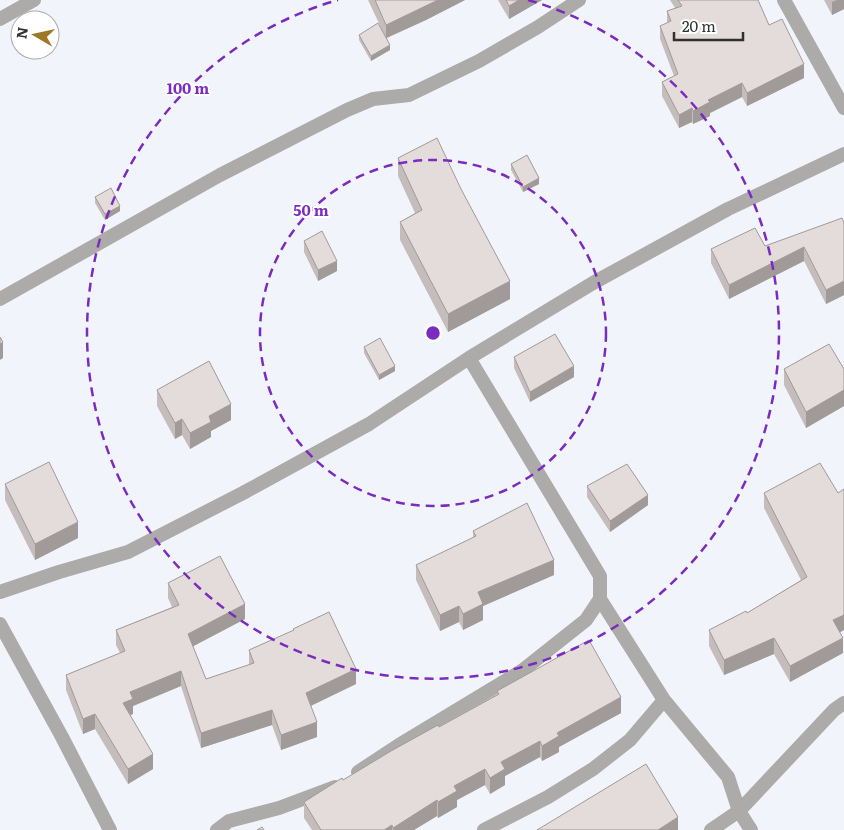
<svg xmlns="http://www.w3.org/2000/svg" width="844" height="830" font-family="Literata,serif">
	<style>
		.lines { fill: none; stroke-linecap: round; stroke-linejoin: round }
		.service { stroke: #adaaaa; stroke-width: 14 }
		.minor { stroke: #adaaaa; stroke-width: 14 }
		.wall { fill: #c4bdbb }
		.shaded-wall { fill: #a09a99 }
		.building { fill: #e4dcda; stroke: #a09a99 }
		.ring { fill: none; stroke: #7b2cbf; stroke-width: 2.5; stroke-dasharray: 9 6 }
		.centre { fill: #7b2cbf; stroke: #fff; stroke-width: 2.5 }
		.ring-label { font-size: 15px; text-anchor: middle; font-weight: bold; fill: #7b2cbf; stroke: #fff; stroke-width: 4; stroke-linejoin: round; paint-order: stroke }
	</style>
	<rect width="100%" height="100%" fill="#f1f5fb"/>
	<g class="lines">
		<path class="service" d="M711,830l28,-19 95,-101 10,-7"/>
		<path class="minor" d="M784,0l60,108
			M0,19l34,-19
			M0,299l220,-124 127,-65 26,-11 36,-4 70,-34 59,-34 41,-27
			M0,592l59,-20 69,-20 115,-59 126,-69 100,-66 124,-75 135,-74 116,-55
			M600,599l64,101 64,77 11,34 12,19
			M0,624l62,113 48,93
			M358,772l41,-27 124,-75 63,-50 14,-21v-23l-131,-218
			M217,830l12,-9 50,-13 56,-21
			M484,830l64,-33 45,-28 37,-29 34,-40"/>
	</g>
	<path class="wall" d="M368,0h97l-39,20 -39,18 3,12 -19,11 -12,-21v-5l25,-1z
		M498,0h44l-33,19z
		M670,0h88l11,25 35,53 -57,28 -5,-9 -32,16v3l-17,8 -1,-2 -13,6 -17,-32v-14l12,-6 -14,-37v-13l7,-3v-12l8,-3z
		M824,0h20v9l-12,6z
		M398,158l112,141 -62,33 -48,-92v-18l15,-9 -17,-37z
		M511,164l28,20 -16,8 -12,-22z
		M95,197l25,14 -15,9 -10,-17z
		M844,223v72l-18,9 -22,-43 -75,38 -18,-36v-14l54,-3z
		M304,241l33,30 -19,10 -14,-29z
		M364,347l31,24 -16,9 -15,-27z
		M514,357l60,20 -44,25 -16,-34z
		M784,369h60v37l-38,22 -22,-43z
		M157,390l74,30 -20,11v6l-21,12 -8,-14 -7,4 -18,-33z
		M5,484l73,54 -43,22 -30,-60z
		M587,486l61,19 -38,27 -23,-35z
		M844,489v141l-4,2 3,21 -53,29 -16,-28 -50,21 -15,-29v-16l38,-17 54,-33 -37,-72v-15h74z
		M473,531l81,44 -71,31v14l-20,10 -4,-8 -19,9 -24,-51v-15l57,-27z
		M168,583l77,36 -52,27 13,33 43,-14v-15l107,34 -45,22 6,31 -36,13 -9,-25 -71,23 -20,-62 -48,20v8l-3,1 23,54 -25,15 -33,-55 -12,5 -17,-44v-15l54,-22 -4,-8v-15l56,-23 -4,-9z
		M497,691l124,22 -62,34v5l-17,9 -2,-4 -35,19v9l-15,9 -5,-9 -28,15v7l-19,11 -1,-2 -23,14h-102l-8,-12v-16l193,-108z"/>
	<path class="shaded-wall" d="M438,0h27l-39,20 -40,18v-13z
		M519,0h23l-33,19v-13z
		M837,0h7v9l-12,6v-13z
		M390,45v5l-19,11v-5z
		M804,64v14l-57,28v-13z
		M742,83v14l-32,16v3l-17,8v-13l15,-11z
		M692,108v14l-13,6v-13z
		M539,178v6l-16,8v-5z
		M120,206v5l-15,9v-6z
		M804,247v14l-75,38v-14z
		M337,261v10l-19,10v-11z
		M510,281v18l-62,33v-18z
		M844,281v14l-18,9v-14z
		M3,342v16l-3,2v-16z
		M395,366v5l-16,9v-5z
		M574,366v11l-44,25v-10z
		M844,390v16l-38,22v-16z
		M231,404v16l-20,11v6l-21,12v-16l19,-17z
		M182,419v16l-7,4v-16z
		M648,495v10l-38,27v-11z
		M78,522v16l-43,22v-16z
		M554,560v15l-71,31v14l-20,10v-16l15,-22z
		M245,604v15l-57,30v-15z
		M459,606v16l-19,9v-16z
		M844,615v15l-11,6v-16z
		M774,638v16l-50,21v-15z
		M843,638v15l-53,29v-16z
		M356,669v15l-50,24v-15z
		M181,671v15l-48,20v8l-10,4v-15l7,-11z
		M621,697v16l-62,34v5l-17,9v-15l15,-13z
		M272,710v15l-71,23v-15z
		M95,714v15l-12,5v-15z
		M317,722v15l-36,13v-15z
		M540,741v16l-35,19v9l-15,9v-16l11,-16z
		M153,754v15l-25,15v-15z
		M485,769v16l-28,15v7l-19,11v-16l16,-16z
		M437,800v16l-23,14h-21v-2z
		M678,817v13h-20z
		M392,825v5h-8z"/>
	<path class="building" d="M375,0h63l-52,25z
		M506,0h13l-10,6z
		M678,0h80l11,25 13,-6 22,45 -57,29 -5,-10 -34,17 2,2 -17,9 -1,-3 -13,7 -17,-33 16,-8 -18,-48 11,-5 -4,-10 15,-5z
		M378,23l12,22 -19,11 -12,-21z
		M437,138l24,51 49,92 -62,33 -48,-92 22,-12 -24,-52z
		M527,155l12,23 -16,9 -12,-23z
		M111,188l9,18 -15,8 -10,-17z
		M842,218l2,5v58l-18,9 -22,-43 -75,38 -18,-36 44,-21 10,18z
		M322,231l15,30 -19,9 -14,-29z
		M555,334l19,32 -44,26 -16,-35z
		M0,337l3,5 -3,2z
		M380,338l15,28 -16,9 -15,-28z
		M829,344l15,25v21l-38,22 -22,-43z
		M209,361l22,43 -22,12 2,6 -21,11 -8,-14 -7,4 -18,-33z
		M49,462l29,60 -43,22 -30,-60z
		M820,463l18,30 6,-4v126l-11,5 10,18 -53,28 -16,-28 -50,22 -15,-30 37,-19 1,2 60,-36 -43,-84z
		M627,464l21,31 -38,26 -23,-35z
		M527,503l27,57 -76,32 5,12 -20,10 -4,-8 -19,9 -24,-50 60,-29 -3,-5z
		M220,556l25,48 -57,30 18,45 48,-16 -5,-13 45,-20 -1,-1 36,-17 27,57 -50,24 11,29 -36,13 -9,-25 -71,23 -20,-62 -51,21 3,7 -10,4 30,51 -25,15 -33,-55 -12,5 -17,-44 59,-24 -9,-21 63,-25 -11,-22z
		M589,640l32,57 -64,36 2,3 -17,10 -2,-5 -39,21 4,7 -15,9 -5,-9 -31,17 3,5 -19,11 -1,-2 -44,28 -1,-3 -8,5h-63l-17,-28 38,-24 1,2 48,-29 47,-26 1,2 60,-33 -2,-3z
		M646,764l32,53 -20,13h-121z
		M262,827l2,3h-7z"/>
	<g class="ring">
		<circle cx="433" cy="333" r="173"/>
		<path d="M528 0A346 346 0 1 1 338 0"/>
	</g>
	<circle cx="433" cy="333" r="8" class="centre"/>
	<g class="ring-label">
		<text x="188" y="94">100 m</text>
		<text x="311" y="216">50 m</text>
	</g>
	<g transform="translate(35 35) rotate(279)"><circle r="24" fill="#ffffff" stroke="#abacad"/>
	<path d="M0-4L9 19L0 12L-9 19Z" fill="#9f7725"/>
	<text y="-8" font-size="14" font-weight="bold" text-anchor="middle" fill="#2e3032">N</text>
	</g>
	<path d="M674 32v8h69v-8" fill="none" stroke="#2e3032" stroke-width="2.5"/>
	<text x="682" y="32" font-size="15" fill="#2e3032" stroke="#ffffff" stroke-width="4" paint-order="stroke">20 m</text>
</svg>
